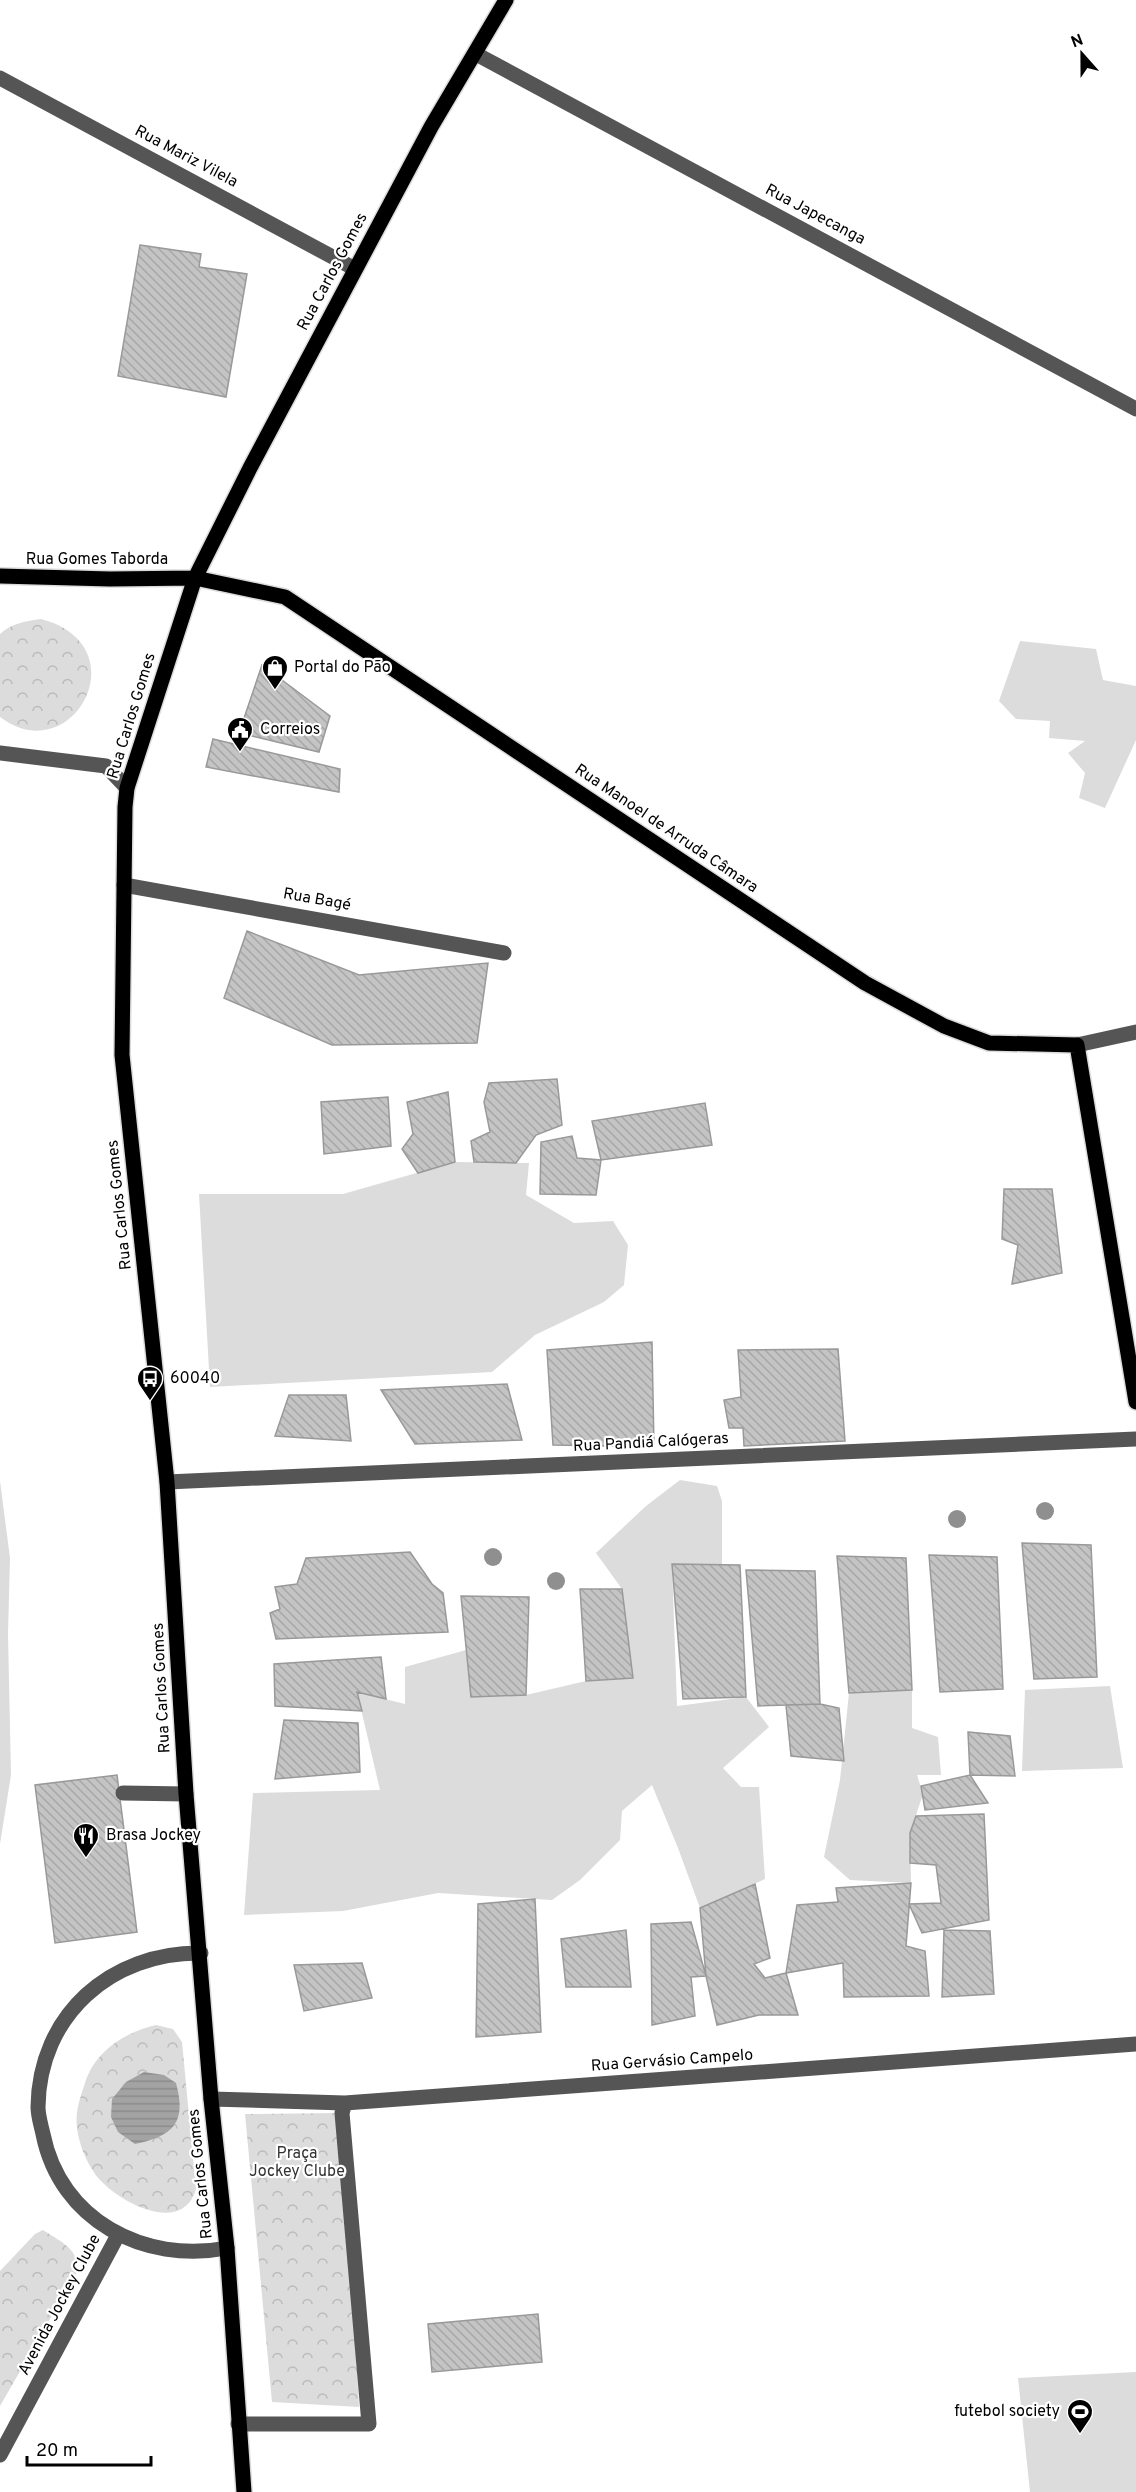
<svg xmlns="http://www.w3.org/2000/svg" width="1136" height="2492" font-family="Overpass,sans-serif">
	<style>
		.grass { fill: #dcdcdc }
		.park { fill: url(#park-crowns) }
		.water { fill: url(#water-rules) }
		.building { fill: url(#building-back-hatch); stroke: #999; stroke-width: 1.5 }
		.lines { fill: none; stroke-linecap: round; stroke-linejoin: round }
		.major-casing { stroke: #dbdbdb; stroke-width: 18 }
		.minor { stroke: #555; stroke-width: 15 }
		.major { stroke: #000; stroke-width: 15 }
		.tree { fill: #8f8f8f }
		.labels { text-anchor: middle; dominant-baseline: central; stroke-width: 4.5; stroke-linejoin: round; paint-order: stroke }
		.street-label { font-size: 16px; fill: #000; stroke: #fff }
		.poi-label { font-size: 16px; fill: #000; stroke: #fff; text-anchor: start }
		.park-label { font-size: 16px; fill: #333; stroke: #fff }
	</style>
	<defs>
		<pattern id="park-crowns" width="20" height="18" patternUnits="userSpaceOnUse" patternTransform="scale(1.5)"><rect width="20" height="18" fill="#dcdcdc"/><path d="M2 6a3 3 0 1 1 6 0M12 15a3 3 0 1 1 6 0" fill="none" stroke="#bbb"/></pattern>
		<pattern id="water-rules" width="6" height="5" patternUnits="userSpaceOnUse" patternTransform="scale(1.5)"><rect width="6" height="5" fill="#a3a3a3"/><path d="M0 2.5h6" fill="none" stroke="#8b8b8b"/></pattern>
		<pattern id="building-back-hatch" width="6" height="6" patternUnits="userSpaceOnUse" patternTransform="scale(1.5)"><rect width="6" height="6" fill="#c4c4c4"/><path d="M-1 5l2 2M0 0l6 6M5-1l2 2" fill="none" stroke="#a7a7a7"/></pattern>
	</defs>
	<rect width="100%" height="100%" fill="#fff"/>
	<path class="grass" d="M1020,641l76,8 7,31 33,6v54l-31,68 -26,-10 6,-25 -17,-20 17,-12 -36,-3 1,-17 -34,-2 -17,-18z
		M455,1162l74,1 -3,32 48,28 39,-2 15,24 -4,40 -20,17 -69,33 -43,37 -282,15 -11,-193h144z
		M680,1480l37,6 5,15v63h-50l5,142 69,-9 23,30 -46,41 18,19h18l6,92 -65,29 -22,-60 -26,-63 -30,26 -2,29 -40,40 -28,20 -114,-7 -95,18 -99,4 9,-122 127,-3 -23,-98 48,12v-37l61,-17 5,47 55,-2 60,-14 46,-3 -10,-89 -26,-36 50,-47z
		M0,1481l10,77 -2,76 3,141 -11,69z
		M1110,1686l13,82 -101,3 3,-81z
		M912,1690v38l26,9 3,38h-24l6,19 -13,39 1,50 -61,-3 -26,-23 16,-77 9,-87z
		M1136,2372v120h-106l-12,-114z"/>
	<path class="park" d="M41,619c100,26 32,153 -41,98v-83c12,-11 26,-13 41,-15z
		M156,2025l17,4 9,13 14,147c-14,49 -82,11 -101,-15 -9,-13 -16,-30 -18,-46 -2,-16 3,-30 8,-45 10,-32 40,-51 71,-58z
		M342,2113l17,294 -87,-5 -27,-288z
		M43,2230c18,12 39,20 33,44l-76,132v-135l35,-37z"/>
	<path class="water" d="M144,2072l20,3 12,8c11,40 -3,53 -41,61l-17,-12 -7,-15 1,-18 14,-17z"/>
	<path class="building" d="M140,245l61,9 -2,13 48,7 -21,123 -108,-21z
		M262,665l68,51 -11,36 -80,-19z
		M213,739l127,30 -1,23 -133,-25z
		M247,931l112,44 129,-12 -11,80 -145,2 -108,-47z
		M557,1079l5,46 -26,10 -20,28 -42,-1 -3,-21 19,-9 -6,-30 5,-19z
		M448,1092l7,70 -37,11 -16,-24 11,-15 -6,-32z
		M388,1097l3,49 -67,8 -3,-52z
		M705,1103l7,42 -111,15 -9,-39z
		M572,1136l5,22 24,2 -5,35 -56,-1 1,-52z
		M1004,1189h48l10,84 -50,11 6,-39 -16,-6z
		M652,1342l2,105 -101,-2 -6,-95z
		M838,1349l7,92 -101,5 -1,-18h-14l-5,-28 17,-3 -3,-47z
		M507,1384l15,56 -107,4 -34,-54z
		M289,1395h57l5,46 -76,-5z
		M1022,1543l69,2 6,132 -63,2z
		M410,1552l22,32 11,9 5,39 -172,7 -6,-26 10,-4 -5,-22 22,-3 9,-26z
		M929,1555l68,2 6,132 -63,3z
		M837,1556l69,2 6,132 -63,3z
		M672,1564l68,1 6,132 -63,2z
		M746,1570l69,1 5,133 -62,2z
		M580,1589h42l11,89 -47,3z
		M461,1596l68,1 -3,98 -55,2z
		M381,1657l5,42 -29,-7 5,19 -87,-5 -1,-42z
		M820,1704l19,4 5,53 -53,-5 -5,-51z
		M284,1720l74,3 2,49 -85,7z
		M968,1732l42,4 5,40 -45,-1z
		M117,1775l20,157 -82,11 -20,-158z
		M970,1775l18,28 -63,7 -4,-24z
		M984,1814l5,106 -67,13 -13,-29 32,-1 -5,-38 -26,-2v-30l6,-17z
		M911,1883l-5,63 19,5 4,45 -85,1 -1,-34 -57,10 11,-68 41,-3 -2,-14z
		M755,1884l15,74 -16,6 11,14 21,-5 12,42h-39l-42,10 -11,-49 -6,-68z
		M535,1899l6,133 -65,5 2,-133z
		M691,1922l15,54 -15,1 4,39 -43,9 -1,-101z
		M626,1930l5,57h-65l-5,-48z
		M944,1930l46,1 4,63 -52,3z
		M362,1963l10,35 -68,13 -10,-46z
		M538,2314l4,48 -110,10 -4,-48z"/>
	<g class="lines">
		<defs>
			<path id="major" d="M0,576l110,3 85,-1 90,19 580,386 79,43 45,17 88,2 59,357
				M244,2492l-17,-244 -16,-149 -25,-305 -19,-312 -45,-427 3,-248 2,-19 68,-210 55,-110 181,-341 75,-127"/>
		</defs>
		<use href="#major" class="major-casing"/>
		<path class="minor" d="M476,54l660,355
			M0,78l355,191
			M0,753l106,13 21,22
			M124,885l380,68
			M1077,1045l59,-13
			M167,1482l969,-43
			M123,1793l63,1
			M201,1953c-90,-1 -162,62 -163,154 0,9 3,18 5,27 17,86 101,130 184,114
			M211,2099l134,4 791,-59
			M238,2424h131l-27,-311 3,-10
			M0,2455l118,-220"/>
		<use href="#major" class="major"/>
	</g>
	<g class="tree">
		<circle cx="1045" cy="1511" r="9"/>
		<circle cx="957" cy="1519" r="9"/>
		<circle cx="493" cy="1557" r="9"/>
		<circle cx="556" cy="1581" r="9"/>
	</g>
	<defs>
		<symbol id="shop-pin" viewBox="-11 -11 22 30"><path d="M0 17L-7.5 6A9.5 9.5 0 1 1 7.5 6Z" fill="#000" stroke="#fff"/><path d="M-5-2.5h2.3a2.7 3.5 0 0 1 5.4 0H5L5.5 6h-11ZM-1.5-2.5h3a1.5 2.3 0 0 0-3 0Z" fill="#fff"/></symbol>
		<symbol id="civic-pin" viewBox="-11 -11 22 30"><path d="M0 17L-7.5 6A9.5 9.5 0 1 1 7.5 6Z" fill="#000" stroke="#fff"/><path d="M-.6-6.5H3V-4.5H.6V-3L4-1V1h2V6H-6V1h2V-1L-.6-3ZM-1.2 2.5V6h2.4V2.5Z" fill="#fff"/></symbol>
		<symbol id="bus-pin" viewBox="-11 -11 22 30"><path d="M0 17L-7.5 6A9.5 9.5 0 1 1 7.5 6Z" fill="#000" stroke="#fff"/><path d="M-5-6H5V4H4V6H2V4H-2V6H-4V4H-5ZM-3.5-4V0h7V-4ZM-3.5 1.2v1.5H-2V1.2ZM2 1.2v1.5H3.5V1.2Z" fill="#fff"/></symbol>
		<symbol id="restaurant-pin" viewBox="-11 -11 22 30"><path d="M0 17L-7.5 6A9.5 9.5 0 1 1 7.5 6Z" fill="#000" stroke="#fff"/><path d="M-5-6h1v4h1v-4h1v4h1v-4h1v5L-1.5 .5V6h-2V.5L-5-1ZM5-6V6H3V1.5H1.5Q1.5-4 5-6Z" fill="#fff"/></symbol>
		<symbol id="stadium-pin" viewBox="-11 -11 22 30"><path d="M0 17L-7.5 6A9.5 9.5 0 1 1 7.5 6Z" fill="#000" stroke="#fff"/><path d="M0-5a6.5 5 0 1 0 0 10a6.5 5 0 1 0 0-10ZM-3.5-1.8h7v3.6h-7Z" fill="#fff"/></symbol>
	</defs>
	<g fill-rule="evenodd">
		<use href="#shop-pin" x="260" y="653" width="30" height="40"/>
		<use href="#civic-pin" x="225" y="715" width="30" height="40"/>
		<use href="#bus-pin" x="135" y="1364" width="30" height="40"/>
		<use href="#restaurant-pin" x="71" y="1821" width="30" height="40"/>
		<use href="#stadium-pin" x="1065" y="2397" width="30" height="40"/>
	</g>
	<g class="labels">
		<g class="street-label">
			<text transform="translate(186 157) rotate(28)">Rua Mariz Vilela</text>
			<text transform="translate(815 215) rotate(28)">Rua Japecanga</text>
			<text transform="translate(333 272) rotate(-62)">Rua Carlos Gomes</text>
			<text x="97" y="560">Rua Gomes Taborda</text>
			<text transform="translate(132 716) rotate(-73)">Rua Carlos Gomes</text>
			<text transform="translate(666 829) rotate(34)">Rua Manoel de Arruda Câmara</text>
			<text transform="translate(317 900) rotate(10)">Rua Bagé</text>
			<text transform="translate(120 1205) rotate(-96)">Rua Carlos Gomes</text>
			<text transform="translate(651 1443) rotate(-3)">Rua Pandiá Calógeras</text>
			<text transform="translate(162 1688) rotate(-93)">Rua Carlos Gomes</text>
			<text transform="translate(672 2061) rotate(-4)">Rua Gervásio Campelo</text>
			<text transform="translate(201 2174) rotate(-96)">Rua Carlos Gomes</text>
			<text transform="translate(60 2305) rotate(-62)">Avenida Jockey Clube</text>
		</g>
		<g class="poi-label">
			<text x="294" y="668">Portal do Pão</text>
			<text x="260" y="730">Correios</text>
			<text x="170" y="1379">60040</text>
			<text x="106" y="1836">Brasa Jockey</text>
			<text x="1060" y="2412" text-anchor="end">futebol society</text>
		</g>
		<g class="park-label">
			<text x="297" y="2154">Praça<tspan x="297" dy="18">Jockey Clube</tspan></text>
		</g>
	</g>
	<g transform="translate(1082 54) rotate(339)" stroke="#ffffff" stroke-width="4.5" paint-order="stroke">
	<path d="M0-4.5L10 22L0 15L-10 22Z" fill="#000000"/>
	<text y="-9" font-size="16" font-weight="bold" text-anchor="middle" fill="#000000">N</text>
	</g>
	<path d="M27 2456v9h124v-9" fill="none" stroke="#000000" stroke-width="3"/>
	<text x="36" y="2456" font-size="18" fill="#000000" stroke="#ffffff" stroke-width="4.5" paint-order="stroke">20 m</text>
</svg>
